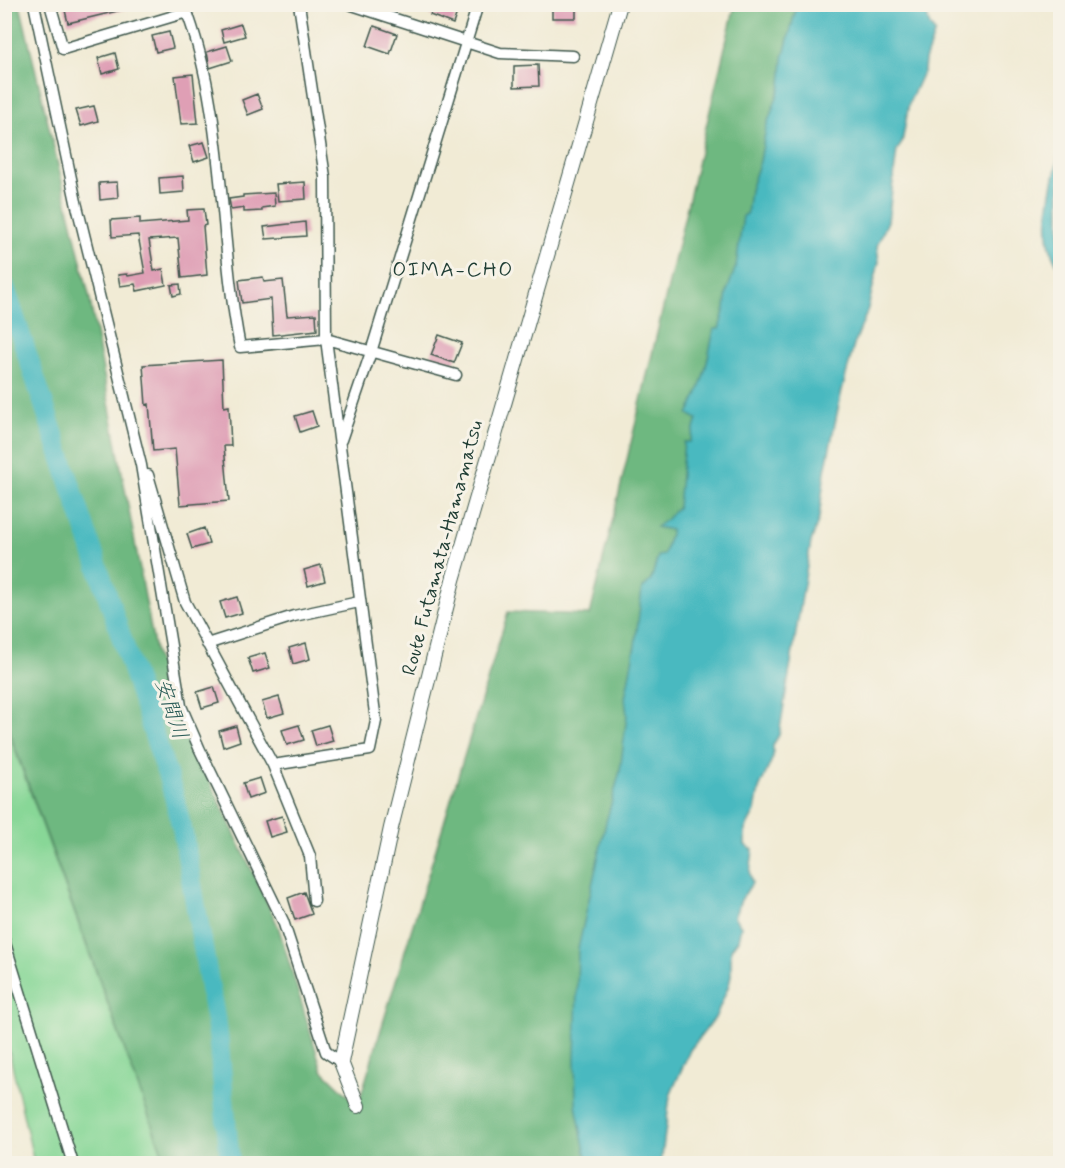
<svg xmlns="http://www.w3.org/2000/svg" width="1065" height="1168" font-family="Mynerve,'Klee One',sans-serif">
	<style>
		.green { fill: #88d797; stroke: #548a66; stroke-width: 1.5 }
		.forest { fill: #6eb880; stroke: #467a5a; stroke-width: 1.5 }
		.water { fill: #4ab9c0; stroke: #347b7a; stroke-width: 1.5 }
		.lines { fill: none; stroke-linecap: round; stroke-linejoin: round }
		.river { stroke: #4ab9c0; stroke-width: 20 }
		.building { fill: #df9fb5 }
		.minor-casing { stroke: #3e574c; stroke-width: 13 }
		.secondary-casing { stroke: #3e574c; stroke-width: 16 }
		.minor { stroke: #fff; stroke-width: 10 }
		.secondary { stroke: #fff; stroke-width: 14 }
		.labels { text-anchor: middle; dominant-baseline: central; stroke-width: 6; stroke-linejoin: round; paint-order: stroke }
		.street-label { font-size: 20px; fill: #1f3d34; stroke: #f7f3e8 }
		.neighbourhood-label { font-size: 21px; letter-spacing: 1.5px; fill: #1f3d34; stroke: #f7f3e8 }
		.water-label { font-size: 21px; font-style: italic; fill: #2a5c57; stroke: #f7f3e8 }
	</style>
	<rect width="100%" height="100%" fill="#f7f3e8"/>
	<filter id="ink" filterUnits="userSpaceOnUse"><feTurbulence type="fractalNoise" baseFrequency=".0167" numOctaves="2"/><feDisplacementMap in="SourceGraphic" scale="12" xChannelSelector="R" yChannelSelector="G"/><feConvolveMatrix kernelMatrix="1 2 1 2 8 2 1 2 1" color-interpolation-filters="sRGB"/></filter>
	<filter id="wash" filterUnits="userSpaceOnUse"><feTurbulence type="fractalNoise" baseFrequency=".008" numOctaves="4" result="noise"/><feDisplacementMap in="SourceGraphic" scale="24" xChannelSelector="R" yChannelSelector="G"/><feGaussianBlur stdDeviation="1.35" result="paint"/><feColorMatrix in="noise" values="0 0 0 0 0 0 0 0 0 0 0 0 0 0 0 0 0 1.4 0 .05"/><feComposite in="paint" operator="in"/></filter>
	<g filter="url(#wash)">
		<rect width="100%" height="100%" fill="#f1ebd5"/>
		<path class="green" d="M4,720l162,443h-132l-29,-130z"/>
		<path class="forest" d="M5,5h15l69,290 67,361 34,83 88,187 44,144 36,35 150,-493 82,3 145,-610h81l-224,1158h-426l-161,-443z"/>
		<path class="water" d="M797,5h132c-3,9 -2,20 6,27l-10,28 -1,10 -15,33 -7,40 -5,7 -9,71 -11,25 2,16 -12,50 -13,33 -12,45 -17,81 -6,47 -8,24 -32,193 -6,10v12l-14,32 -4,22 -10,19v15l8,5 -3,23 2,10 -11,17 -7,17 7,9 -3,14 -7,9v27l-2,9 -14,33 -25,32 -20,46 -9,67h-74l-11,-58 -1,-46 3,-110 28,-127 14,-51 7,-56 -2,-17 10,-52 7,-57 9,-9 7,-24 6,-1 7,-25 -15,-3 10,-7 12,-13 6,-65h6l7,-23 -9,-5c15,-27 20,-55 26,-85h5l6,-21 2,-17 9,-25 7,-50 4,-2 3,-24 10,-29 6,-34 15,-42 2,-27z
			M1060,149v120c-24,-33 -7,-83 0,-120z"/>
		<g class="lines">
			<path class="river" d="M4,285l169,507 10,41 35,201 12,130"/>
		</g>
		<g id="blocks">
			<path class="building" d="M71,4h63v3l-66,16 -4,-17z
				M434,4h26l-7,20 -23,-9z
				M552,4h24v14h-24z
				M241,24l4,12 -21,6 -3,-12z
				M374,26l23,8 -7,20 -23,-8z
				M169,32l4,16 -17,4 -4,-16z
				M227,46l5,15 -22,7 -3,-16z
				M115,53l4,16 -17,5 -4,-16z
				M538,65l1,21 -25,1v-21z
				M193,74l5,49 -17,1 -6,-48z
				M257,94l6,15 -15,6 -6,-15z
				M94,106l4,15 -17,5 -5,-16z
				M204,142l5,15 -15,5 -5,-16z
				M183,176l1,16 -24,2 -1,-16z
				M117,182l1,16 -18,2 -1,-17z
				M305,182l1,17 -28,2 -2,-17z
				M274,193l1,13 -13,2v3l-18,1v-4l-13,2 -2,-11 14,-2v-2z
				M204,209l2,16 -3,1 4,49 -25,3 -4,-40 -29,2 5,31 9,-2 3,16 -29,6 -2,-7 -15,2 -2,-11 9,-1 1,2 17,-3 -7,-38 -26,2 -1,-17 29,-2v6l48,-4 -1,-10z
				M305,222l1,14 -40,3 -2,-12z
				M263,277l1,5 19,-2 4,36 29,-2 1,16 -44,5 -2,-36 -29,4 -3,-23z
				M180,284l1,10 -8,2 -2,-11z
				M439,335l23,8 -8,20 -23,-8z
				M222,360l2,47 5,-1 2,40h-7l5,55 -49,4 -5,-56 -22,2 -4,-47 -3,1 -3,-40z
				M312,411l5,15 -17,6 -5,-16z
				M204,528l5,16 -17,5 -5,-15z
				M321,565l4,16 -17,5 -4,-16z
				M237,597l5,16 -17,5 -5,-16z
				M306,643l4,16 -17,5 -4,-16z
				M265,653l5,15 -17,5 -5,-15z
				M214,687l5,16 -17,5 -5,-16z
				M279,697l5,16 -17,5 -5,-16z
				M299,725l5,15 -17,5 -5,-15z
				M328,725l5,16 -17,5 -5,-16z
				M236,726l4,15 -17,6 -4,-16z
				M260,778l5,15 -17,6 -5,-16z
				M282,816l5,16 -17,5 -5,-16z
				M304,892l8,22 -17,6 -7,-22z"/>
		</g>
	</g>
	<g filter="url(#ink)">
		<use href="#blocks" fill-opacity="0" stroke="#3e574c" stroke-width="1.5"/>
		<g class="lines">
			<defs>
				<path id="minor" d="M34,4l42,198 65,263 40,241 19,44 83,171 43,131 15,10
					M50,4l13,45 124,-37
					M184,4c42,108 34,231 56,343l86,-8 130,36
					M349,4l151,49 73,3
					M341,440l30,-88 107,-348
					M148,475l37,127 88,163 37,91 4,45
					M207,644l87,-28 65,-14
					M273,765l97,-15 6,-29 -50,-382 -1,-162 -26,-173
					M4,940l69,224"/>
				<path id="secondary" d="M358,1106l-17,-44 50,-234 62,-248 167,-576"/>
			</defs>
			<use href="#minor" class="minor-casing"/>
			<use href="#secondary" class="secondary-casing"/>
			<use href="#minor" class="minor"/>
			<use href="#secondary" class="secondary"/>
		</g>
	</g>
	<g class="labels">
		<g class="street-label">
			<text transform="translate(443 548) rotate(-75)">Route Futamata-Hamamatsu</text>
		</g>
		<g class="neighbourhood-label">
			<text x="453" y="270">OIMA-CHO</text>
		</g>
		<g class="water-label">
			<text transform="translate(171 709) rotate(72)">安間川</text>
		</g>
	</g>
	<rect width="1065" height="1168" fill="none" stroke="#f7f3e8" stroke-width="24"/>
</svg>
